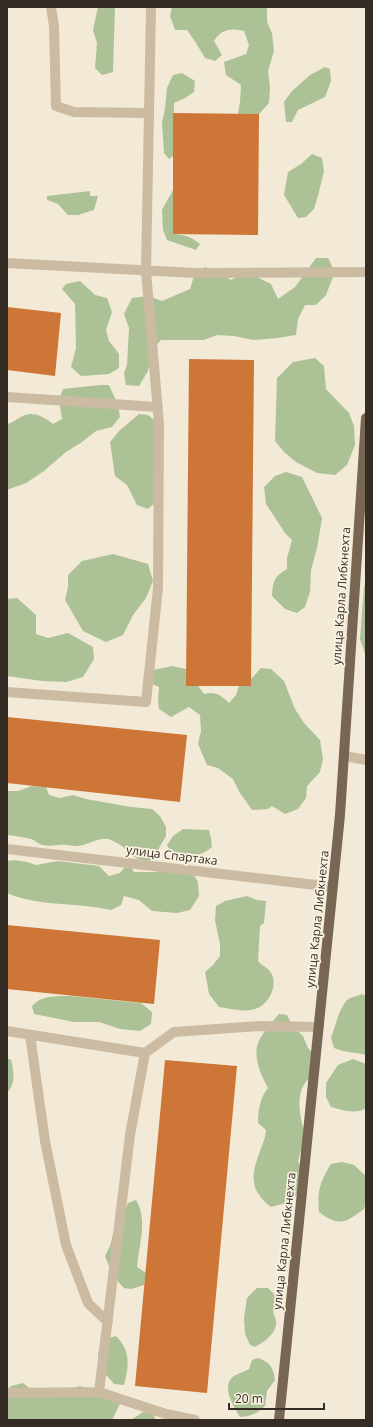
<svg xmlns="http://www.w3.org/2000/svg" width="373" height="1427" font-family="'Open Sans',sans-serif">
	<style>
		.green { fill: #acc296 }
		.building { fill: #ce7638 }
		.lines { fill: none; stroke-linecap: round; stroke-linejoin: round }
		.minor { stroke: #cbbba2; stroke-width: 10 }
		.major { stroke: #786655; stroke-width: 10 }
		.labels { text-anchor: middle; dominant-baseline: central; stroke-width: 3.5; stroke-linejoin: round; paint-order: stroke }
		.street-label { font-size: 12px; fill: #352c25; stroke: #faf3e2 }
	</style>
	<rect width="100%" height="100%" fill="#f2ead6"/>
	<path class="green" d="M98,7h17l-2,65 -11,3 -7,-7 2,-25 -4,-13z
		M172,7h95v15l5,11 2,18 -6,20 2,17 -1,15 -10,11h-21l2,-12 1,-17 -15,-10 -2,-13 22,-8 3,-9 -5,-14c-14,-3 -22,-2 -30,10l8,14 -7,6 -10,-3 -9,-15 -9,-13h-12l-5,-14z
		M325,67l5,2 1,12 -6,16 -27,13 -6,12h-6l-2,-20 8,-11 18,-16z
		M182,73l13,8 -1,11 -9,6 -11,5 -1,53 -4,3 -5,-6 -2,-30 3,-15 2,-20 6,-13z
		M312,154l10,4 2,13 -5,21 -5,17 -8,8 -8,1 -14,-23 4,-23 13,-8z
		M173,190v44c12,1 17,2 27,10l-4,6 -29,-10 -4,-10 -1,-20z
		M90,191v5h8l-4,14 -16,5h-10l-10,-11 -11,-4v-4z
		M316,258h12l7,14 -9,23 -10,10h-11l-7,14 -2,16 -19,3 -24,2 -19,-4 -17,-1 -13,5h-43l-8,9 -5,22 -9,15 -13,-1 -2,-12 3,-8 2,-37 -5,-14 8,-16 16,-2 14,5 28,-12 5,-16 10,-6 19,6 6,7 18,-7 23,11 7,15 17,-12z
		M80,281l15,14 12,3 5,14 -6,18 3,11 10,13v14l-10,6 -28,2 -10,-9 5,-19 -1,-44 -13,-15 4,-5z
		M315,358l9,8 2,23 23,24 5,13 1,19 -8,20 -12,10 -18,-2 -21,-11 -12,-10 -9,-11 2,-63 16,-16z
		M100,385h9l9,20 2,12 -8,10 -16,4 -14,11 -16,10 -22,19 -18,12 -19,7v-66c6,-1 9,-5 14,-7 11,-7 23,0 32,7l9,-5 -3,-19 4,-11z
		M139,414l9,1 11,9 -1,76 -10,9 -11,-4 -10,-20 -12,-9 -5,-34 9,-11z
		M286,472l16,5 20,41 -5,30 -6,22 -1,22 -5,15 -8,6 -12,-4 -13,-13c1,-15 2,-19 15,-27v-11l5,-18 -7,-7 -19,-29 -2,-17 11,-11z
		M113,554l35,10 5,17 -7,17 -13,17 -10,20 -17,7 -23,-11 -18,-31 3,-13v-12l14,-14z
		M366,585v72l-6,-18 4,-53z
		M17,598l19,17v19l12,4 20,-5 25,14 1,12 -11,18 -17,5 -24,-1 -35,-5v-77z
		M172,666l14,3 18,25c11,-3 16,0 25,9l7,-8 3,-9h12v-7l10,-11 10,1 13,12 11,28 9,14 16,17 3,19 -3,13 -13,14 -1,12 -8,11 -13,5 -13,-8 -4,3 -16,1 -12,-17 -7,-14 -15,-11 -11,-3 -9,-21 3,-13 -1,-16 -11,-8 -18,10 -12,-8 -1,-10 1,-12 -11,-5 1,-11z
		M32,786l14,1 3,8 11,3 13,-3 13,4 45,8 21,2 8,7 6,11v9l-7,12v9c-23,13 -29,-10 -48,-17 -11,-5 -23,6 -35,6 -3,0 -6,-1 -9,-1 -8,-1 -17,2 -25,0 -4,-1 -7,-5 -11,-6 -7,-2 -16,-3 -24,-4v-44h11z
		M183,829l26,1 2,8 1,9c-13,11 -24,10 -40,7l-5,-9 6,-9z
		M14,860l13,2 9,3 22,-4 41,5 10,10 11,-3 8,-10 6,9h22l15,-4 20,2 7,12 1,14 -9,14 -13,3 -25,-2 -13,-11 -15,-4 -3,9 -10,5c-34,-8 -72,-3 -104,-17v-32z
		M247,896l10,4 9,1 -2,22 -4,3 -2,35c4,5 10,6 13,12 4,6 3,15 0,21 -11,23 -32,16 -52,13l-10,-13 -4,-22 8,-7 7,-9v-12l-5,-24 1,-14 9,-5z
		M362,994l4,2v59c-11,-3 -21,-2 -32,-7l-3,-10c4,-10 9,-35 19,-40 3,-1 8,-2 12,-4z
		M71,996l70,7 11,9 -1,12 -11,7 -20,-2 -21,-7h-25l-40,-8 -2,-8c9,-11 26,-10 39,-10z
		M279,1014l8,1 6,12 10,9 5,12 8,9 -2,18c-3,2 -7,5 -9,8 -11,17 -3,41 2,58l-7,12 -2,8 6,14 -2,16 -16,12 -15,4c-20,-16 -21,-29 -12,-53 3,-10 6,-13 7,-24l-8,-7c0,-13 2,-25 10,-35 -7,-13 -15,-30 -10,-45 2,-7 16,-23 21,-29z
		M7,1058l4,2c3,12 5,23 -4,33z
		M353,1059l13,5v44c-11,7 -23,2 -35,-1l-5,-10v-14l12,-18z
		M342,1162l12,3 12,11v23l-2,10c-19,14 -25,18 -45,3 -2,-21 1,-30 12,-48z
		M136,1200c12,19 3,45 1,67l9,6 -2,12 -13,4 -7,-1 -11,-12 -8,-20 5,-10 3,-12 6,-9 9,-22z
		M257,1288h11l8,8 3,12 -6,4c1,3 3,7 3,10 1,11 -12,20 -21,25l-5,-2 -5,-11 -1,-16 3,-20z
		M116,1336c15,15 13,30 8,49l-10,-1 -12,-14 -4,-16 3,-11 5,-4z
		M258,1358c13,5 15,9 17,22l-8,11 -2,15c-8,7 -14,11 -25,11 -6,-10 -20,-31 -6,-41 5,-3 10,-4 15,-7l3,-9z
		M23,1383l13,10h22l22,-7 42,14 -10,20h-105v-30l4,-4z
		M143,1412l10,2 3,6h-25z"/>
	<path class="building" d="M173,113l86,1 -1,121 -85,-1z
		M7,307l54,6 -6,63 -48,-6z
		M189,359l65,1 -3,326h-65z
		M7,717l180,18 -7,67 -173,-19z
		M7,925l153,15 -6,64 -147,-15z
		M165,1060l72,6 -30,327 -72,-7z"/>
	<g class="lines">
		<path class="minor" d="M51,7l3,19 2,80 18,6 75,1
			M7,263l188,10 171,-1
			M7,397l150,10
			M7,692l139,10 12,-114 1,-164 -13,-153 5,-264
			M344,756l22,4
			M7,849l326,38
			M7,1031l138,22 29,-21 86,-6 59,1
			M30,1035l15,106 21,104 22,58 20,19
			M99,1392l31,-257 15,-82
			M7,1393l92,-1 67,22 29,6"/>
		<path class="major" d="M279,1420l61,-605 26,-397"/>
	</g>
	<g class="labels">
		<g class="street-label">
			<text transform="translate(341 596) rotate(-86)">улица Карла Либкнехта</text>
			<text transform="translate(172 855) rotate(7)">улица Спартака</text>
			<text transform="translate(317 919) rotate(-84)">улица Карла Либкнехта</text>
			<text transform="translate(284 1241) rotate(-84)">улица Карла Либкнехта</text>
		</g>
	</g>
	<rect width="373" height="1427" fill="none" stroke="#352c25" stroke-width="16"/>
	<path d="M229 1403v6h95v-6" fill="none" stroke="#352c25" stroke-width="2"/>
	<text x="235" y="1403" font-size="12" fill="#352c25" stroke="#faf3e2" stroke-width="3" paint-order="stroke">20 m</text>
</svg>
